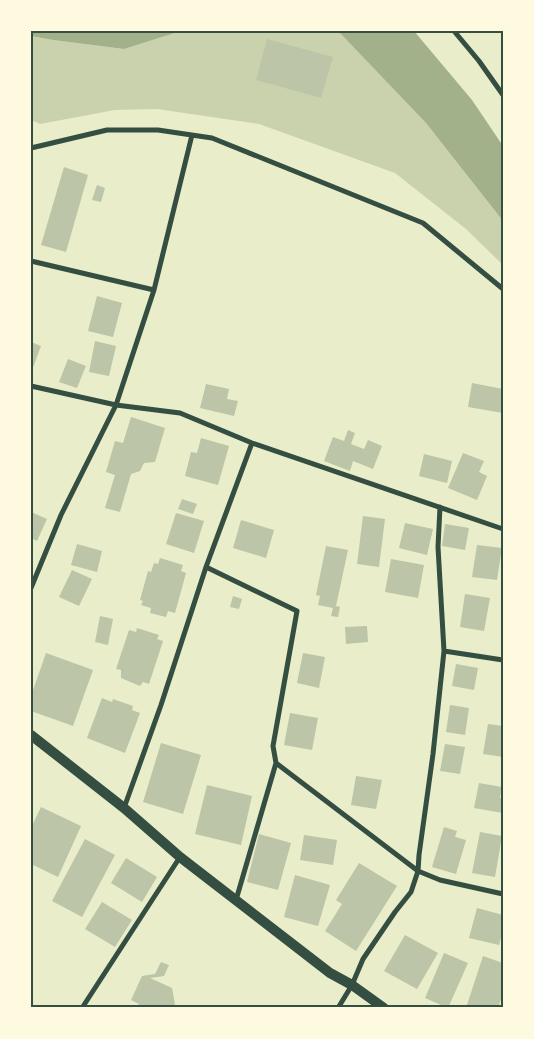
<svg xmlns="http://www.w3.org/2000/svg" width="534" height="1039" font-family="Quicksand,sans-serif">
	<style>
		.green { fill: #cad2ad }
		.water { fill: #a3b18a }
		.building { fill: #bcc5a7 }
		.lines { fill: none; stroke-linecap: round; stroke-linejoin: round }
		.minor { stroke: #344e41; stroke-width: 5 }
		.secondary { stroke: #344e41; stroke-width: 10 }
		.neatline { fill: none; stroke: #344e41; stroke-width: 2 }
	</style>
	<rect width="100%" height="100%" fill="#e9edc9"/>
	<path class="green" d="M181,31h157l88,92 77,98v44l-37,-36 -71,-56 -136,-49 -102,-15 -42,1 -75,14 -9,-4v-84l22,4 71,9z"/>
	<path class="water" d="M31,31h150l-57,18 -71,-9 -22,-4z
		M338,31h76l58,69 31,46v75l-77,-98z"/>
	<path class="building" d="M267,39l66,18 -12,41 -65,-18z
		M64,167l24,8 -22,77 -25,-7z
		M97,185l8,3 -4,14 -9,-2z
		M97,296l25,7 -9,34 -25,-6z
		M95,341l21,5 -7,30 -20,-4z
		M31,342l10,4 -10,27z
		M68,359l18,7 -9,22 -18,-6z
		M472,383l31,6v24l-35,-6z
		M206,384l23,5 -2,10 11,2 -4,15 -34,-8z
		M131,417l34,11 -10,34 -11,1 -4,8 -9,3 -11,38 -15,-4 10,-33 -9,-3 9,-31 8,2z
		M348,430l7,3 -4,11 13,5 4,-9 14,6 -9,23 -20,-8 -3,10 -26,-10 9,-24 11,4z
		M201,438l28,8 -11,39 -33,-9 6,-24 6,1z
		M463,453l21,8 -5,11 8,4 -10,24 -29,-12z
		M424,454l28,7 -5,22 -28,-7z
		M182,499l15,5 -4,10 -15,-5z
		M31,512l16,7 -10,22 -6,-3z
		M176,513l28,8 -10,32 -28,-9z
		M363,516l22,3 -6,48 -22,-3z
		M241,520l33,10 -8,28 -33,-10z
		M405,523l28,6 -6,26 -28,-7z
		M445,524l24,4 -4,22 -23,-4z
		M77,544l25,7 -5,21 -26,-7z
		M477,545l25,3 -5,32 -25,-3z
		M326,546l22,4 -12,56 4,1 -2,10 -7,-1 2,-8 -15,-3 2,-9 -4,-1z
		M160,558l23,7 -2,6 5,2 -11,40 -7,-2 -2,6 -16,-4 1,-5 -10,-3 2,-4 -3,-1 8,-29 3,1 3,-9 4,1z
		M391,559l33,6 -6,33 -33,-6z
		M72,570l20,9 -13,27 -20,-9z
		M465,594l25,4 -6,33 -24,-4z
		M233,596l9,3 -3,10 -9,-2z
		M100,616l13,3 -5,26 -13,-3z
		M367,626l1,16 -22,2 -1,-17z
		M137,628l22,7 -2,4 6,2 -14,43 -6,-2 -3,4 -19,-8v-8l-5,-1 13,-39 7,2z
		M46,653l47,17 -20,56 -42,-15v-15z
		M303,653l22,4 -6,31 -22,-5z
		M456,664l22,4 -4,22 -22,-4z
		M102,698l10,4 1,-3 20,7 -1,4 8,3 -15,40 -38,-15z
		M450,705l19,3 -4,27 -19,-3z
		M290,713l28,5 -6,32 -28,-5z
		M488,724l15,2v31l-20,-3z
		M161,743l40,12 -18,59 -40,-12z
		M445,744l20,3 -5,27 -20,-3z
		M356,776l26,4 -6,29 -25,-4z
		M479,783l23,4 -2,11 3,1v14l-29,-5z
		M207,785l45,11 -11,49 -46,-11z
		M41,807l40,19 -23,51 -27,-13v-36z
		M444,827l13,4 -2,6 11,3 -10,34 -24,-7z
		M480,832l22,4 -7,41 -23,-4z
		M259,834l32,9 -13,47 -31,-8z
		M304,835l33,5 -4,25 -33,-5z
		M85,839l30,16 -33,62 -30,-16z
		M126,858l31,19 -15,25 -31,-19z
		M359,863l38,23 -41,65 -31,-20 17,-27 -6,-4z
		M295,875l35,10 -12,41 -34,-9z
		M102,902l30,18 -17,27 -30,-18z
		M477,908l26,7v15l-4,15 -30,-7z
		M405,935l33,18 -21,36 -33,-18z
		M444,953l24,10 -20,45 -23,-10z
		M483,956l20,7v31l-5,14h-32z
		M161,962l8,3 -5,11 -14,2 22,10 3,16 -2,4h-36l2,-4 -8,-4 11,-24 13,-2z"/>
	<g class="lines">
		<path class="minor" d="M454,31l25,30 24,34
			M31,148l76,-18h51l54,8 211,85 80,66
			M31,261l123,29
			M31,386l85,19 64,8 72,30 251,86
			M206,567l91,44 -24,135 3,17 -40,137
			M31,588l30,-73 55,-110 38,-115 38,-155
			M444,651l59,9
			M276,763l142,108 22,9 63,14
			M124,808l37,-103 45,-138 46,-124
			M82,1008l98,-151
			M338,1008l14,-23 11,-26 32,-47 16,-20 7,-21 1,-16 14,-101 11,-103 -6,-104 2,-40"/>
		<path class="secondary" d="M31,735l93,73 56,49 150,116 22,12 32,23"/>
	</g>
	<rect width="534" height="1039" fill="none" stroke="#fefae0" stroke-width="65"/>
	<rect x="32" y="32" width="470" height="974" class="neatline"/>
</svg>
